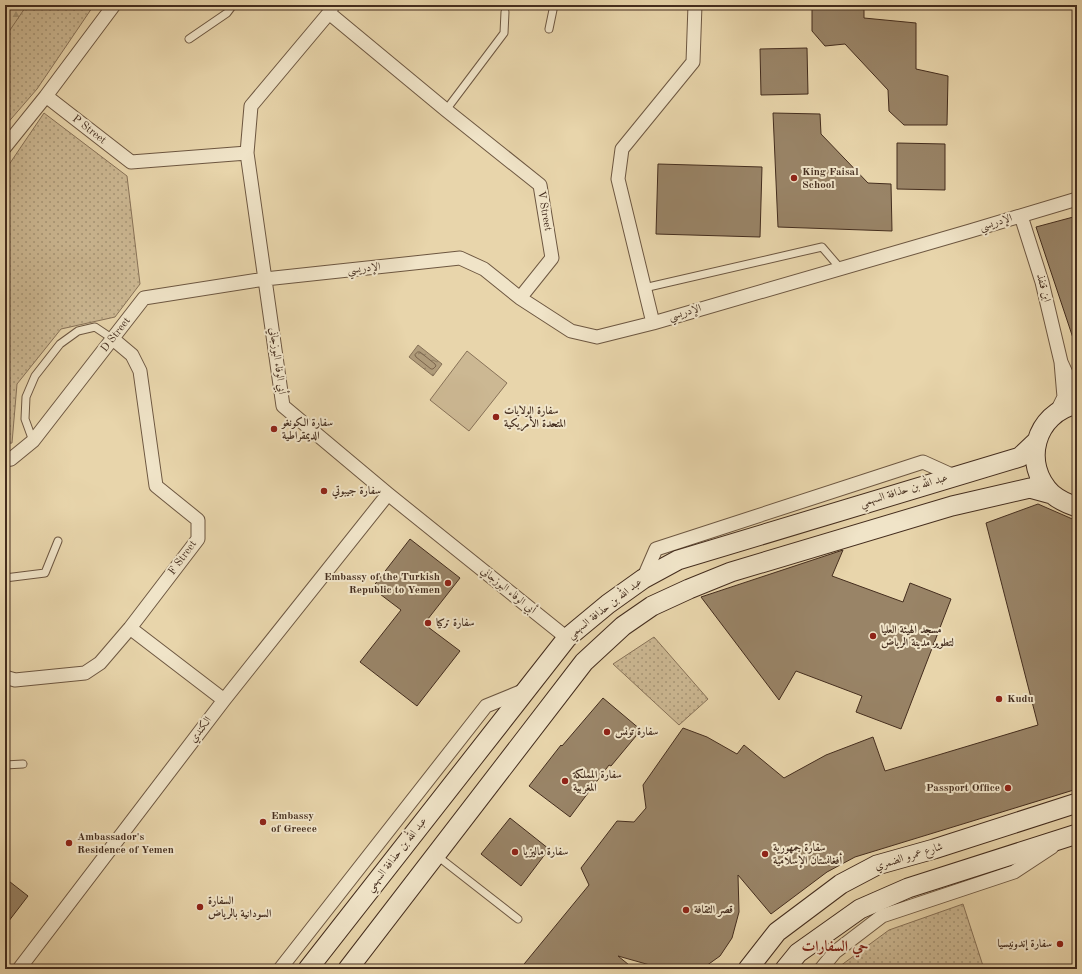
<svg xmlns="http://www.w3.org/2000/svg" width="1082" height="974" font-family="'Old Standard TT',Amiri,serif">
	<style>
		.grass { fill: url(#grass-dots); stroke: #887258 }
		.forest { fill: url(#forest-firs); stroke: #887258 }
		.garden { fill: #ccb893; stroke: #887258 }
		.water { fill: url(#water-ripples); stroke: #857056 }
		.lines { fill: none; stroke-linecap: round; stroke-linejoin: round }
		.shore { stroke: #7a644c; stroke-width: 1 }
		.building { fill: #998467; stroke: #442d1e }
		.lane-casing { stroke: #6d5741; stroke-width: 9 }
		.street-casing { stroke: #6d5741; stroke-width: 15 }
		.secondary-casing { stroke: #442d1e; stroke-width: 21 }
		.lane { stroke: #f0e4c8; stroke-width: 7 }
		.street { stroke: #f0e4c8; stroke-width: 13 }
		.secondary { stroke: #f0e4c8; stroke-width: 19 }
		.poi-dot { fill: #8f2418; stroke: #f0e4c8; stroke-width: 1.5 }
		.labels { text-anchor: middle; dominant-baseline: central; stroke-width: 4; stroke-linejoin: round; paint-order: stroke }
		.street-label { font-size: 11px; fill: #442d1e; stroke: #f0e4c8 }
		.poi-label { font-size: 11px; font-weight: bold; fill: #442d1e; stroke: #f0e4c8; text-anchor: start }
		.district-label { font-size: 15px; font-weight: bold; fill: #7a1f14; stroke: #f0e4c8 }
	</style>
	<defs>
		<pattern id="grass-dots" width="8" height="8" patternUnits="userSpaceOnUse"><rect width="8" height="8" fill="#ccb893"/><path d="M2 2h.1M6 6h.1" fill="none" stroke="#a79677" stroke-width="1.8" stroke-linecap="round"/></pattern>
		<pattern id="forest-firs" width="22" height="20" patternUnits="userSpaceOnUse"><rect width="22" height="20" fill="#ccb893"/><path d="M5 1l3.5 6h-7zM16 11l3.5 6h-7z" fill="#a79677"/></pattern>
		<pattern id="water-ripples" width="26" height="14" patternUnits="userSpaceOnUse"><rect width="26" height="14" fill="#b09c7b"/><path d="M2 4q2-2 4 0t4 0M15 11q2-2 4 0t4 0" fill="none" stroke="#918064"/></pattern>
	</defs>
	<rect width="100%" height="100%" fill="#e8d5ab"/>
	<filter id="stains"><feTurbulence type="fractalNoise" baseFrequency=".005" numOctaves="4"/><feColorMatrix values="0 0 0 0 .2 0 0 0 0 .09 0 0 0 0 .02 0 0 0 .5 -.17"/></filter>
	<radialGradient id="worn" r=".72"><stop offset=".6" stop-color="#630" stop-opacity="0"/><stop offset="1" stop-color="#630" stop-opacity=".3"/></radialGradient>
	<path class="grass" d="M5,5h89l-57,84 -32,37z
		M44,113l83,63 13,108 -25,33 -54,12 -44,55 -5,59 -7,1v-277l3,-1z
		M654,637l54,62 -29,26 -66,-61z
		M963,904l21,65h-148l53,-39z"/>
	<path class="forest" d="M5,5h22l-19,28h-3z"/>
	<path class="garden" d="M467,351l40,32 -38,48 -39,-31z"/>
	<path class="water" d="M418,345l24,19 -9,12 -24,-19z"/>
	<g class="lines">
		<path class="shore" d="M418,352h2l15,12 1,2 -3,3h-2l-15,-12 -1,-2z"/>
	</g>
	<path class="building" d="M812,5h52v13l52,5v46l32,7 -1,49h-43l-15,-14 -1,-21 -43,-46 -20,2 -13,-15z
		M807,48l1,46 -47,1 -1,-46z
		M773,113l47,1 1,20 47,49 23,1 1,47 -114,-4z
		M897,143l48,1v46l-48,-1z
		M658,164l104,3 -2,70 -104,-3z
		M1077,216v127l-2,1 -39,-117z
		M1038,504l39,17v268l-222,68 -28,15 -56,42 -33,-39 1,37 -7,26 -12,18 -14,10 -12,3h-30l-46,-13 16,13h-114l69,-84 -8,-17 36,-47 17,1 12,-14 -3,-23 40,-57 24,9 30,17 7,-9 40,33 42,-23 47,-18 12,34 153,-46 -52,-202z
		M410,539l50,39 -36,46 36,27 -43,55 -57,-44 41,-52 -29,-22z
		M843,550l-11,26 71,26 7,-19 41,16 -50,130 -45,-17 6,-16 -66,-25 -17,29 -78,-103z
		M603,698l38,32 -30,36 -2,-1 -39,52 -41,-31 32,-41 1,1z
		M510,818l39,31 -28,37 -40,-32z
		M5,878l23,18 -23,30z"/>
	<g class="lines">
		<defs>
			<path id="lane" d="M549,29l5,-24
				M189,39l38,-26 6,-8
				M446,110l58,-77 1,-21
				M644,288l178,-41 18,21
				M33,441l-8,-22 1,-22 9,-21 25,-32 18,-13 17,-4 18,12
				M5,578l40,-5 13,-32
				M5,765l18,-1
				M436,855l82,64"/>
			<path id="street" d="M114,5l-68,91 85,66 116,-9
				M333,5l-4,8 -78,93 -4,47 36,253 105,88 179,144
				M329,13l117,97 94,75 12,73 -32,40
				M5,147l41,-51
				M1021,216l21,66 19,80
				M653,323l-35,-144 4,-30 71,-87 2,-57
				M1056,413l8,-16 -3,-35 16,35
				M5,460l6,-1 22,-18 111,-143 121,-19 195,-21 24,11 36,29 51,33 26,6 56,-14 317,-92 107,-32
				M643,579l13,-30 267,-87 31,14
				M130,628l94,72
				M5,677l10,3 70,-7 15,-10 30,-35 68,-89v-19l-42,-34 -16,-115 -8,-16 -19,-16
				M19,969l205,-269 164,-206
				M280,969l206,-263 39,-16
				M821,969l14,-17 47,-36 132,-44 38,-25"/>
			<path id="secondary" d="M1077,404c-42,9 -56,60 -25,90 7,6 16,10 25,13
				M308,969l259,-331 41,-34 35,-25 35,-19 342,-103 17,-16
				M348,969l236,-307 39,-36 29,-20 37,-17 42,-17 221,-66 78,-18 22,6
				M748,969l29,-37 64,-48 36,-19 57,-16 143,-46
				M785,969l13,-16 62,-44 48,-21 169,-54"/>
		</defs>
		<use href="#lane" class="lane-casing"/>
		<use href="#street" class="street-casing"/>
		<use href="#secondary" class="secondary-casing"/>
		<use href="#lane" class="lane"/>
		<use href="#street" class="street"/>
		<use href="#secondary" class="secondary"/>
	</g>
	<g class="poi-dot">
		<circle cx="794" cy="178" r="4"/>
		<circle cx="496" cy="417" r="4"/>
		<circle cx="274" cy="429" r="4"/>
		<circle cx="324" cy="491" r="4"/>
		<circle cx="448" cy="583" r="4"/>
		<circle cx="428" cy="623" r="4"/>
		<circle cx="873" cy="636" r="4"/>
		<circle cx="999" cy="699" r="4"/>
		<circle cx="607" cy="732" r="4"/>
		<circle cx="565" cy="781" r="4"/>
		<circle cx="1008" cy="788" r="4"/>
		<circle cx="263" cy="822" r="4"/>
		<circle cx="69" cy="843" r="4"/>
		<circle cx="515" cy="852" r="4"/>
		<circle cx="765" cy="854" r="4"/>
		<circle cx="200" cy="907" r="4"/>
		<circle cx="686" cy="910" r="4"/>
		<circle cx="1060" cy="944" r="4"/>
	</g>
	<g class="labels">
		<g class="street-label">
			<text transform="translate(89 130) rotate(38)">P Street</text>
			<text transform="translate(544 211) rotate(80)">V Street</text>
			<text transform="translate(996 223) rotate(-17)">الإدريسي</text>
			<text transform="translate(364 269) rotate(-6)">الإدريسي</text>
			<text transform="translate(1043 288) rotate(75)">ابن قنفذ</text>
			<text transform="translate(685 313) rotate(-16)">الإدريسي</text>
			<text transform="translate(116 335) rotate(-52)">D Street</text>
			<text transform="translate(277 361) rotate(82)">أبي الوفاء البوزجاني</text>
			<text transform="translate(904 491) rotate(-17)">عبد الله بن حذافة السهمي</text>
			<text transform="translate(183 558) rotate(-54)">F Street</text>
			<text transform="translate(508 591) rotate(39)">أبي الوفاء البوزجاني</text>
			<text transform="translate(605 609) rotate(-38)">عبد الله بن حذافة السهمي</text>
			<text transform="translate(201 730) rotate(-53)">الكندي</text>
			<text transform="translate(397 855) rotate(-52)">عبد الله بن حذافة السهمي</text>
			<text transform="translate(909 857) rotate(-17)">شارع عمرو الضمري</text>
		</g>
		<g class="poi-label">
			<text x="802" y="172">King Faisal<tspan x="802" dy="13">School</tspan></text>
			<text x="504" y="411">سفارة الولايات<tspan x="504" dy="13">المتحدة الأمريكية</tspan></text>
			<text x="282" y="423">سفارة الكونغو<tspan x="282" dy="13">الديمقراطية</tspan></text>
			<text x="332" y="491">سفارة جيبوتي</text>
			<text x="440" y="577" text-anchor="end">Embassy of the Turkish<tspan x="440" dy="13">Republic to Yemen</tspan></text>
			<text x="436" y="623">سفارة تركيا</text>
			<text x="881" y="630">مسجد الهيئة العليا<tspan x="881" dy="13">لتطوير مدينة الرياض</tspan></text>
			<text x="1007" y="699">Kudu</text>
			<text x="615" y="732">سفارة تونس</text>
			<text x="573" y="775">سفارة المملكة<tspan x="573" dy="13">المغربية</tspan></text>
			<text x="1000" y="788" text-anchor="end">Passport Office</text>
			<text x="271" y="816">Embassy<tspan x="271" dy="13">of Greece</tspan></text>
			<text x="77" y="837">Ambassador's<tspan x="77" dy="13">Residence of Yemen</tspan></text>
			<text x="773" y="848">سفارة جمهورية<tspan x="773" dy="13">أفغانستان الإسلامية</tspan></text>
			<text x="523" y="852">سفارة ماليزيا</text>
			<text x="208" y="901">السفارة<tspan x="208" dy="13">السودانية بالرياض</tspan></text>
			<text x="694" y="910">قصر الثقافة</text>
			<text x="1052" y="944" text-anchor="end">سفارة إندونيسيا</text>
		</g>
		<g class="district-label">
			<text x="835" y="947">حي السفارات</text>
		</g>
	</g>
	<rect width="1082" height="974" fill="none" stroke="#e8d5ab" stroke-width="20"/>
	<rect x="6" y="6" width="1070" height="962" fill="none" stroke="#442d1e" stroke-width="2"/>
	<rect x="10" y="10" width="1062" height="954" fill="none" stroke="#442d1e"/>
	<rect width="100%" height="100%" filter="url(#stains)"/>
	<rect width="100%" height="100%" fill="url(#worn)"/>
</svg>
